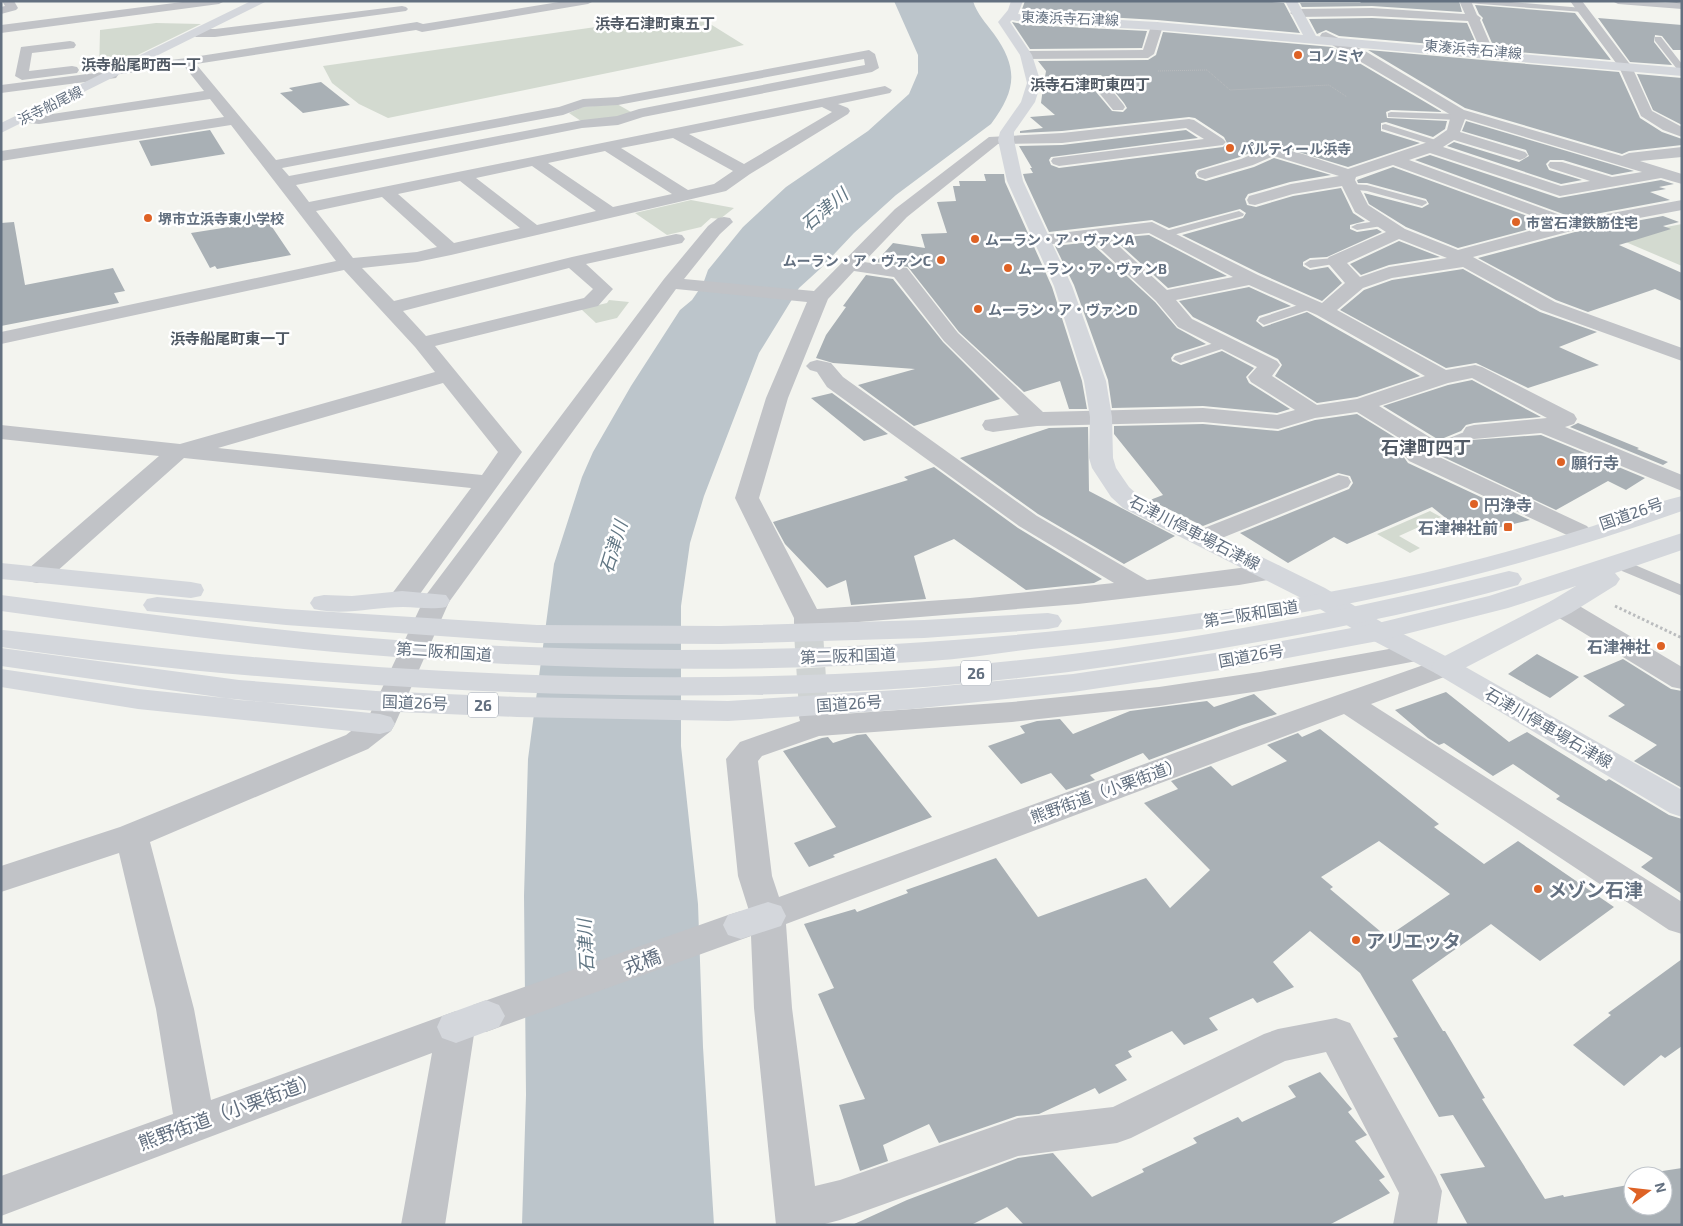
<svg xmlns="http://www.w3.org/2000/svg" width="1683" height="1226" font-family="'Exo 2','Noto Sans JP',sans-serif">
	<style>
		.green { fill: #d3dad0 }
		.water { fill: #bcc5cb }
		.building { fill: #a9b0b5; fill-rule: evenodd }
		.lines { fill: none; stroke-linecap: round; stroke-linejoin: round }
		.street-tunnel { stroke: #cfd3d3; stroke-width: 29; stroke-dasharray: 29 14; stroke-linecap: butt }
		.path-far1 { stroke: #babcbe; stroke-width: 1; stroke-dasharray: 1 1; stroke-linecap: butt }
		.path { stroke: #babcbe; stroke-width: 3; stroke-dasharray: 2.5 2.5; stroke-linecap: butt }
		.lane { fill: #c1c3c7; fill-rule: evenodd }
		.street { fill: #c1c3c7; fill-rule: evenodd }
		.secondary { fill: #d4d7dc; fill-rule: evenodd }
		.highway { fill: #d4d7dc; fill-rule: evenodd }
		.tram { stroke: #a1a6ac; stroke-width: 1 }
		.poi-dot { fill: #de6225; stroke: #fff; stroke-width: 2 }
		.labels { text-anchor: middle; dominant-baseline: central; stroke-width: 5; stroke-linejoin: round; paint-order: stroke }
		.far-street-label { font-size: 14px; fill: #637080; stroke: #fff }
		.far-poi-label { font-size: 14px; font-weight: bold; fill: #637080; stroke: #fff; text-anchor: start }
		.far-neighbourhood-label { font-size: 15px; font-weight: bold; fill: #515a65; stroke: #fff }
		.shield { fill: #fff; stroke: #929ba6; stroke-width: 1 }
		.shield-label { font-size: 15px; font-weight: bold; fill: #637080 }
		.poi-label { font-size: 16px; font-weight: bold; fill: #637080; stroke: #fff; text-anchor: start }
		.street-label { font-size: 16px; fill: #637080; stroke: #fff }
		.water-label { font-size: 18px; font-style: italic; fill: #637885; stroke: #fff }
		.neighbourhood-label { font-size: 18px; font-weight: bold; fill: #515a65; stroke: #fff }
		.near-poi-label { font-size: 19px; font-weight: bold; fill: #637080; stroke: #fff; text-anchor: start }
		.near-street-label { font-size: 19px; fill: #637080; stroke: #fff }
	</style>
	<rect width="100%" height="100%" fill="#f3f4ef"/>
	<path class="green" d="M680,15l27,7 37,23 -356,73 -29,-14 -27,-21 -9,-17z
		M156,23l45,1 -102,50 1,-44z
		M617,104l14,8 -12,6 -38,3 -12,-8 14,-6z
		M691,200l43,8 -14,11 -9,-1 -10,9 -34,8 -32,-22z
		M1682,224v42l-68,-29z
		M609,300l20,2 -12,16 -21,5 -15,-14 26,-6z
		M1430,511l11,6 -42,19 21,12 -10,5 -33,-19z"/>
	<path class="water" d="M894,1h79c4,13 13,22 21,33 25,35 22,56 -3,90l-95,71 -42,38 -33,35 -22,20 -40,65 -55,143 -14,47 -9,63v140l17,158 5,143 11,178h-192l4,-130 -2,-199 4,-137 26,-195 28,-87 11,-25 38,-66 49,-76 12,-10 11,-16 5,-14 35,-43 43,-40 82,-56 41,-37 9,-21v-18z"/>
	<path class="building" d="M1025,1l247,1 12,1 16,30 -143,-13 -136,-8z
		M1359,1h100l3,11 -90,-6 -70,1 -2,-4h61z
		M1475,5l100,8 36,47 -116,-10 -13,-30 1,-2 -4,-4z
		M1372,18l95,5 11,25 -139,-12 -13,-6 -9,4 -8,-15z
		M1598,18l84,7v25h-9l-11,-14 -7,-1 -1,7 18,23 -42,-3z
		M1012,22l16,3 119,6 -5,17 -112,1z
		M1163,32l169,15 110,65 -51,-2 -5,2 1,6 60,3 -2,8 -12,8 -47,-15 -5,1v8l39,12 -72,24 -76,-23 -32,13 -43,13 -2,3 2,5 9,3 48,-14 20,-9 57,17 -41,7 -42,12 -3,5 2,6 9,2 37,-11 48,-8 12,25 12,8 -15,4v4l7,3 20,-3 5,3 -55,25 -17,1 -7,4v4l7,4 18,-3 14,16 -20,18 -63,-28 -77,-38 61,-17 3,-5 -6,-4 -71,19 -17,-8 -103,12 -24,-52 -2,-6 10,-1 -3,-5h2l-13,-22 43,-1 124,-15 12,8 -147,19 -2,3 2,5 8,3 164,-21 4,-4 -3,-6 -29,-19 -6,-1 -127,14 -42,2v-2l23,-3 -13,-11 25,-2 -14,-12 2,-15 48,-2 21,25 11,1 4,-4 -3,-5 -23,-28 -56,2 1,-6 -8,-10 110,-1 8,-5z
		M1368,50l251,22 21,46 22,14 20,7v6l-53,6 -7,3 -157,-46z
		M1637,74l45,4v47l-29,-15z
		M321,82l29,23 -47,8 -23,-20 13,-2 -4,-3z
		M1466,121l168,50 -22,4 -49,-15h-13l-4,4 3,6 33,10 -21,4 -114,-38 7,-4 65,20 10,-6 -3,-6 -64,-19z
		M210,130l15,24 -74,12 -12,-25z
		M1430,155l129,43 102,-18 13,4 -15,3 7,2 -16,3 20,8 -96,18 -159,-58z
		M1393,167l156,57 -91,24 -52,-21 -37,-23 -5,-11 58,15 7,-4 -3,-5 -59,-16h-9l-1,-3z
		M984,174h20l1,8 47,105 30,94 5,28h-18l-9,-28 -36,11 -65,-60 -51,-65 -32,-5 17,-19 32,5 -4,-14 26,-1 -10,-31 19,-1 -3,-15h7l-1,-5h27z
		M1663,216l16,6 -16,4 8,3 -52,16 63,28v28l-27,-12 -67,23 -32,-12 -78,-42 97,-26z
		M268,221l23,34 -74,14 -2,-3 -5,2 -19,-35z
		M14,222l11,63 88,-17 12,23 -11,2 5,10 -118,23v-103z
		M1149,235l78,41 -59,12 -55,-50z
		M1399,241l41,16 -51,8 -28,10 -11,-11z
		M1090,242l65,60 22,26 29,16 -32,10 -3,4 1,3 9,4 41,-14 32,17 -8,9 3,6 41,26 -13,4 -74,-7 -91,2 -4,-28 -34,-95 -19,-39z
		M1463,269l77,43 57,20 -38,15 40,18 -71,23 -52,-25 -30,5 -106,-58 24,-20 28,-10z
		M866,275l27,4 50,63 57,57 -86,27 -56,-41 57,-16 -82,-6 -17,-5 10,-23 20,-28 -3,-1z
		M1249,287l42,19 -32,10 -3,5 7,6 44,-15 113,64 -63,21 -40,6 -42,-27 7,-11 -4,-6 -85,-42 -14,-16z
		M1472,380l69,37 -67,6 -8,2 -5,6 -22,9 -56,-34 65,-21z
		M832,393l56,41 -24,7 -53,-43z
		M1357,414l55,34 -4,2 -5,6 5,7 122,57 -63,15 -35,-28 -85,37 -13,-7 -46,26 -48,-30 109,-44 4,-6 -3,-7 -12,-3 -135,53 -53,-26 13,-5 -49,-61v-8l89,-2 75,7 37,-11z
		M1578,423l61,25 -2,1 31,13 -5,3 -93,-38z
		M1088,427l1,64 86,45 -51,28 -86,-50 -78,-56 89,-30z
		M1541,435l104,43 -19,12 -18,-9 -52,29 -115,-54 5,-5 25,-11z
		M934,467l84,61 84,51 -8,4 -68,7 -72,-51 -40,17 12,43 -75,6 -5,-25 -19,8 -42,-44 -12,-22 135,-42 -4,-3z
		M1537,654l42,23 -29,21 -42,-24z
		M1623,659l48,30 11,2v97l-48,-27 23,-16 -49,-29 17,-11 -42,-29z
		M1446,692l63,50 18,-10 79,49 3,-2 60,36 13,4v75l-41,-27 12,-9 -97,-59 4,-3 -47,-32 -20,12 -49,-33 -5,2 -11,-7 -33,-28z
		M1254,694l23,20 -35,11 -93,35 -6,-7 -53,22 5,5 -29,10 -15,-17 -30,11 -33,-38 37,-13 -5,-7 17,-5 23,-2 13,15 57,-23 77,-10 7,6z
		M1320,729l119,95 -5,3 50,37 34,-23 96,66 -74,54 -49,-37 -79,56 31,51h2l40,67 -3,1 63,100 18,-4 1,2 69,-13v22h30v-30h-19l-1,-2 39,-6v57h-214l-28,-51 45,-7 -32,-52 -14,2 -46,-79 5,-1 -38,-64 -50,-42 -37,31 21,25 -37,16 -4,-5 -44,20 9,12 -34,15 -12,-14 -44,20 4,6 -17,8 12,15 -28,14 -4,-6 -56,26 -22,2 -78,27 -10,-19 -46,21 5,16 -28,10 -21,-66 26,-6 -47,-105 16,-6 -30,-64 51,-15 2,3 51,-19 -2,-3 90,-32 42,59 108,-39 24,30 40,-38 -66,-67 34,-14 -7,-8 40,-15 21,20 55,-25 -20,-16 31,-12 4,4zM1379,841l71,53 -63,43 -57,-48 3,-2 -12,-10z
		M866,734l66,83 -99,38 2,2 -26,10 -15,-24 42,-16 -53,-76 39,-13 6,-1 5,6 24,-8z
		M1682,959v87l-17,12 -4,-3 -37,31 -51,-41 38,-30 -3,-2z
		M1320,1072l32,37 -4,3 19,23 -12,6 30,36 -6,3 11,13 -61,32h-305l-17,-18 -36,18h-119l55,-25 111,-42 35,-5 39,44 52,-25 -2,-3 55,-26 -4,-5 45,-21 4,5 54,-25 -8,-11z"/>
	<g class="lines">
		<path class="street-tunnel" d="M808,625l6,92"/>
		<path class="path-far1" d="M1158,71l49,-1 23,20 99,-5 18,12"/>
		<path class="path" d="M1615,606l67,32"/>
		<path class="lane" d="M1465,1h34l84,7 4,2 -4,2 -115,-9z
			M1655,37h6l21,27v5h-5l-22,-28z
			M1391,112l68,2 5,3 -5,3 -71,-3v-4z
			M1385,124l57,18 2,2 -5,3 -57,-18v-4z
			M1351,184l16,1 59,16 1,2 -5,3 -55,-15 -20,-2 -1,-2 1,-2z
			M1239,211l5,3 -1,2 -77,21 -6,-3 2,-2z
			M1384,220l4,1 1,2 -1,2 -31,5 -6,-3 6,-3z
			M1335,258l4,1 2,2 -2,2 -29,5 -6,-4 6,-4z
			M1310,301l6,4 -2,3 -50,17 -6,-4 2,-3z
			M1226,339l6,4 -1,3 -51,17 -7,-4 2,-3z
			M1474,428l5,1 2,3 -2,3 -54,23h-10l-2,-3 2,-3z
			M1628,562l54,23v11l-60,-25 -2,-4 2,-4z"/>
		<path class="street" d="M2,1h12l4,7 -2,2 -15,4v-7l4,-1z
			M190,1h35l-6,3 -218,29v-8z
			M565,1h29l-6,3 -166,28 -6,-2 -220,34 80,96 283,-53 24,-8 35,-2 251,-47 6,4 4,14 -7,4 -229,45 -25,8 -36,3 -286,57 13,17 576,-116 7,4 -2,3 -52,11 10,4 2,3 -2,3 -98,60 -24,17 -275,64 -34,7 -55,6 32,33 178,-44 104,-23 6,1 3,4 -3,4 -96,21 27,25 -15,17 -163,40 87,106 -110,153 -10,2 -10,-2 -4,-6 83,-111 -287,-30 -138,123 -9,2 -9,-2 -4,-6 4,-6 131,-113 -158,-17v-14l179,19 255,-72 -20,-25 -71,-77 -343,74v-12l335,-71 -105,-136 -230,36v-10l223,-34 -14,-18 -171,25 -23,-2 -2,-3 2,-3h23l165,-25 -20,-25 -63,8 -5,-1 -2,-3 2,-3 5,-1 66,-8 230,-36 6,2zM864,59l1,6 -226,44 -22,7 -35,4 -293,56 -7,-8 281,-53 21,-8 34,-2zM822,107l10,5 -88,52 -55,-30zM673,138l60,33 -19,13 -26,6 -67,-42zM605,151l67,43 -59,13 -65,-44zM532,166l64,45 -59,14 -61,-47zM460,181l60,47 -66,15 -56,-49zM382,197l55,50 -20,5 -64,6 -37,-47zM569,268l24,21 -9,9 -158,38 -23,-25zM443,383l55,69 -16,23 -264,-27z
			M1461,1h10l6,14 4,3 -1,2 15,35 -1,3h-10l-16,-37 -96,-5 -76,1 -6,-4 6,-4 76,-1 93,6 -5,-11z
			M1570,1h12l50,66 20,44 30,16v10l-19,-7 -22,-14 -22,-49z
			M1612,1l70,2v6l-64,-5z
			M402,6l4,1 2,2 -2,2 -191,26h-19l-6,-4 6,-4h19z
			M1157,22l6,4 -9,28 -6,4 -122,1 -6,-4 6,-4 117,-1 8,-24z
			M1326,32l39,19 99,59 158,46 7,-3 53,-6v10l-42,4 42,13v10l-21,-6 -101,18 -130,-43 -21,7 165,60 108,-20v10l-107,20 -102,27 82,45 127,46v13l-141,-51 -78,-43 -71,11 -29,10 -26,22 109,60 29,-5 7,2 92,47 3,5 -3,5 -9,3 117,48v16l-141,-58 -67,6 -8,-2 -3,-5 3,-5 8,-2 73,-7 -75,-40 -24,5 -69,23 62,38 4,5 -4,5 -6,1 152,71 4,5 -4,5 -9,3 -9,-3 -160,-75 -4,-5 4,-5 8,-2 -60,-37 -42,6 -37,11 -75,-7 -166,4 -44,6 -8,-2 -3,-5 3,-5 34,-5 -75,-74 -50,-64 -40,-6 -26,28 -40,99 -29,100 58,111 153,-11 144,-15 -95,-57 -192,-139 -10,-15 -7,-2 -4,-4 4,-4 7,-2 14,3 12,14 194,139 110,64 124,-16 9,2 4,6 -4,6 -41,7 -161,19 -256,21 -4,6 -10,2 -10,-2 -4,-6v-7l-59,-120 31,-100 41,-96 -131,-13 -227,313 -54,122 -4,7 -23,18 -218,93 44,167 17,91 245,-89 12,4 5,-10 255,-90 13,-4 9,3 -12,-38 -12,-117 14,-17 60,-21 -1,-4 4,-7 11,-3 11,3 3,5 184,-13 147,-15 101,-15 157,-28 10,3 4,6 -4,6 -167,32 -101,15 -147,16 -193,14 -57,20 -4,5 14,115 7,21 456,-166 200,-70 10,-3 10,3 4,6 -4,6 -84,31 311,198v32l-13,-4 -325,-216 -558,210 6,84 23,178 25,-6 178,-62 95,-11 151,-73 14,-5 58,-11 14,5 86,154 6,14 -5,34h-44l6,-32 -73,-141 -41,9 -154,77 -14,5 -99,13 -178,64 -19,5h-45l-22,-217 -3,-72 -265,96 -11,-4 -30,197h-44l31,-172 -431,163v-40l172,-62 -17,-105 -37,-156 -118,39v-26l119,-39 226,-92 22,-17 58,-123 238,-316 44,-53 10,-8 6,-1 6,1 3,4 -13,12 -36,45 130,12 81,-82 94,-72 73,-4 127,-14 5,1 29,19 3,3 -3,3 -164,21 -6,-2 -2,-3 2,-3 151,-19 -18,-11 -124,15 -64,1 -91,73 -43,45 43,6 51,65 85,79 160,-4 74,7 18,-5 -44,-28 -3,-5 9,-10 -79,-40 -22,-26 -65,-61 -48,5 -6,-1 -3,-4 3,-4 6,-1 109,-13 106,53 64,28 23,-20 -19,-22 3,-4 57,-25 -31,-20 -13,-26 -49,8 -38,11 -6,-1 -2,-4 2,-4 42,-12 48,-8 -65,-20 -21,9 -48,14 -6,-2 -2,-3 2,-3 42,-12 31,-13 31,8 45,15 83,-28 16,-11 4,-15 -129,-76 -2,-3 2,-3zM1465,119l177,53 -30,5 -50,-15h-12l-2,3 2,3 40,13 -29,5 -118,-39 11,-7 66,20 5,-2 3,-3 -3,-3 -65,-20zM1393,165l162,59 -97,26 -53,-21 -37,-24 -13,-25 1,-3zM1149,233l84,44 -66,13 -58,-53zM1399,239l48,19 -58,9 -29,10 -13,-14zM1249,285l68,30 108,61 -68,23 -40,6 -45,-29 8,-11 -3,-4 -85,-42 -16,-19z
			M70,41l4,1 2,3 -2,3 -42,5 -3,18 43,-5 5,1 2,3 -2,3 -55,7 -7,-4 6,-29z
			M111,71l7,4 -2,3 -115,15v-8z
			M1096,76l5,1 22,27 2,3 -2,3h-10l-21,-26 -58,3 -7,-4 7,-4z
			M1339,475l9,2 3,5 -3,5 -136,55 -9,3 -9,-3 -4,-5 4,-5z
			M1561,599l10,2 111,66v22l-10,-2 -121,-74 -4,-6 4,-6z"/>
		<path class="secondary" d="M251,1h16l-266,132v-10z
			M1011,1h12l-5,13 10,1 129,7 146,13 -18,-34h12l19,35 366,32v8l-525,-46 -129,-7 -16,-3 -2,2 22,33 9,28 -6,19 -21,30v8l9,41 49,105 34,95 6,36 1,41 3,10 13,19 12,11 184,90 63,38 67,35 227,129v27l-12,-4 -235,-140 -67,-35 -63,-38 -182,-92 -12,-11 -19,-29 -3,-10 1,-41 -6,-36 -30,-95 -47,-105 -9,-41 2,-8 21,-30 6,-19 -7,-28 -22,-33 10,-12z
			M768,902l13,4 5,10 -5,10 -40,13 -13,-4 -5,-10 5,-10z
			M486,1000l13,5 6,11 -6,11 -43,16 -14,-5 -5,-11 5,-11z"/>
		<path class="highway" d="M1682,496v15c-214,77 -425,117 -650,138 -34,4 -68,10 -102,12 -190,13 -383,9 -572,-7 -120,-10 -238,-27 -357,-43v-16c119,15 237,32 357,42 334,27 674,13 1003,-51 79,-15 156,-36 232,-60 30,-10 58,-23 89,-30z
			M1682,533v17l-67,23 5,6 -4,6 -45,28 -116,60 -10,3 -10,-3 -4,-6 4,-6 116,-60 25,-15 -68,22 -130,33 -150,28 -155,23 -161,17 -184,12 -211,-4 -141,-6 -137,-11 -238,-34v-18l238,32 137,11 141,6 211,4 184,-12 161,-15 155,-23 150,-28 111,-27z
			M1,563l190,19 10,2 3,6 -3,6 -10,2 -190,-19z
			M1509,571l9,2 4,6 -4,6c-98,27 -199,47 -300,64 -126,22 -253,38 -381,43 -154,7 -308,3 -461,-7 -125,-8 -251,-20 -375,-38v-16l2,-1c83,9 167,20 250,27 217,20 437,27 655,13 203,-14 404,-50 601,-99z
			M402,591l44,4 4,6 -4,6c-15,3 -28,0 -43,0 -30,0 -59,9 -89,2l-4,-6 4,-6 10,-2 28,1z
			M157,597l129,12 251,16 184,1 203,-6 124,-7 10,2 4,6 -4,6 -10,2 -124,9 -203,6 -184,-1 -251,-18 -139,-14 -4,-6 4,-6z
			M1,669l137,20 242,25 11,3 4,7 -4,7 -11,3 -242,-25 -137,-22z"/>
		<path class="tram" d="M1660,1l22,2"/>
	</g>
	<g class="poi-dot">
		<circle cx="1298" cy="55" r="5"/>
		<circle cx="1230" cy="148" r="5"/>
		<circle cx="148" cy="218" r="5"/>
		<circle cx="1516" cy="222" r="5"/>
		<circle cx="975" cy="239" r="5"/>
		<circle cx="941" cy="260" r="5"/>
		<circle cx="1008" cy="268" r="5"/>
		<circle cx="978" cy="309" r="5"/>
		<circle cx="1561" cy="462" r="5"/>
		<circle cx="1474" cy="504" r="5"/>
		<rect x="1503" y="522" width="10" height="10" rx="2.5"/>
		<circle cx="1661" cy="646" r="5"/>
		<circle cx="1538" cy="889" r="5"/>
		<circle cx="1356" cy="940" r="5"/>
	</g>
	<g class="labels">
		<g class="far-street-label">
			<text transform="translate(1070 18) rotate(2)">東湊浜寺石津線</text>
			<text transform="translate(1473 49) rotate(5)">東湊浜寺石津線</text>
			<text transform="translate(50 105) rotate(-26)">浜寺船尾線</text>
		</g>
		<g class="far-poi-label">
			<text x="1308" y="55">コノミヤ</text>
			<text x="1240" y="148">パルティール浜寺</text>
			<text x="158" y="218">堺市立浜寺東小学校</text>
			<text x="1526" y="222">市営石津鉄筋住宅</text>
			<text x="985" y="239">ムーラン・ア・ヴァンA</text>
			<text x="931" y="260" text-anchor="end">ムーラン・ア・ヴァンC</text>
			<text x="1018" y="268">ムーラン・ア・ヴァンB</text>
			<text x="988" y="309">ムーラン・ア・ヴァンD</text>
		</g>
		<g class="far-neighbourhood-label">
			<text x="655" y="23">浜寺石津町東五丁</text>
			<text x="141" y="64">浜寺船尾町西一丁</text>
			<text x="1090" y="84">浜寺石津町東四丁</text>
			<text x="230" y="338">浜寺船尾町東一丁</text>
		</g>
		<g class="shield">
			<rect x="961" y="660.5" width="30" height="25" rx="4"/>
			<rect x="468" y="692.5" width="30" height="25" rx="4"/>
		</g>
		<g class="shield-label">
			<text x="976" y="673">26</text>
			<text x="483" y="705">26</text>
		</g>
		<g class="poi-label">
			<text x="1571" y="462">願行寺</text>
			<text x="1484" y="504">円浄寺</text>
			<text x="1498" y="527" text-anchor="end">石津神社前</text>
			<text x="1651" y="646" text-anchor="end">石津神社</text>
		</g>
		<g class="street-label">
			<text transform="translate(1631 513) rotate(-19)">国道26号</text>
			<text transform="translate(1195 532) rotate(27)">石津川停車場石津線</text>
			<text transform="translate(1251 613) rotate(-9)">第二阪和国道</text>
			<text transform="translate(444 651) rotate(4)">第二阪和国道</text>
			<text transform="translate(848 655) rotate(-2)">第二阪和国道</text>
			<text transform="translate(1251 655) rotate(-10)">国道26号</text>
			<text transform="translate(415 702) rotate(2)">国道26号</text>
			<text transform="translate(849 703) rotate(-4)">国道26号</text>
			<text transform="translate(1549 727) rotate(30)">石津川停車場石津線</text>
			<text transform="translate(1106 790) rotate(-20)">熊野街道（小栗街道）</text>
		</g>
		<g class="water-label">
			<text transform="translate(824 209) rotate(-40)">石津川</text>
			<text transform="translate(613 547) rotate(-73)">石津川</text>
			<text transform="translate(585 946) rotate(-93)">石津川</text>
		</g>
		<g class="neighbourhood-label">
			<text x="1426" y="447">石津町四丁</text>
		</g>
		<g class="near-poi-label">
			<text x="1548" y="889">メゾン石津</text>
			<text x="1366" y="940">アリエッタ</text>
		</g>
		<g class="near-street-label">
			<text transform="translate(642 961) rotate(-20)">戎橋</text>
			<text transform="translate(228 1111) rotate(-20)">熊野街道（小栗街道）</text>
		</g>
	</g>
	<rect width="1683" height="1226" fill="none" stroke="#637080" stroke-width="5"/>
	<g transform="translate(1648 1191) rotate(75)"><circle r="24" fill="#ffffff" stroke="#c1c6cc"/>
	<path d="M0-4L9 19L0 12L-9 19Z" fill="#de6225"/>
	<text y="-8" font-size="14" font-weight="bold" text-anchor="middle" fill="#637080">N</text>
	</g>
</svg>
